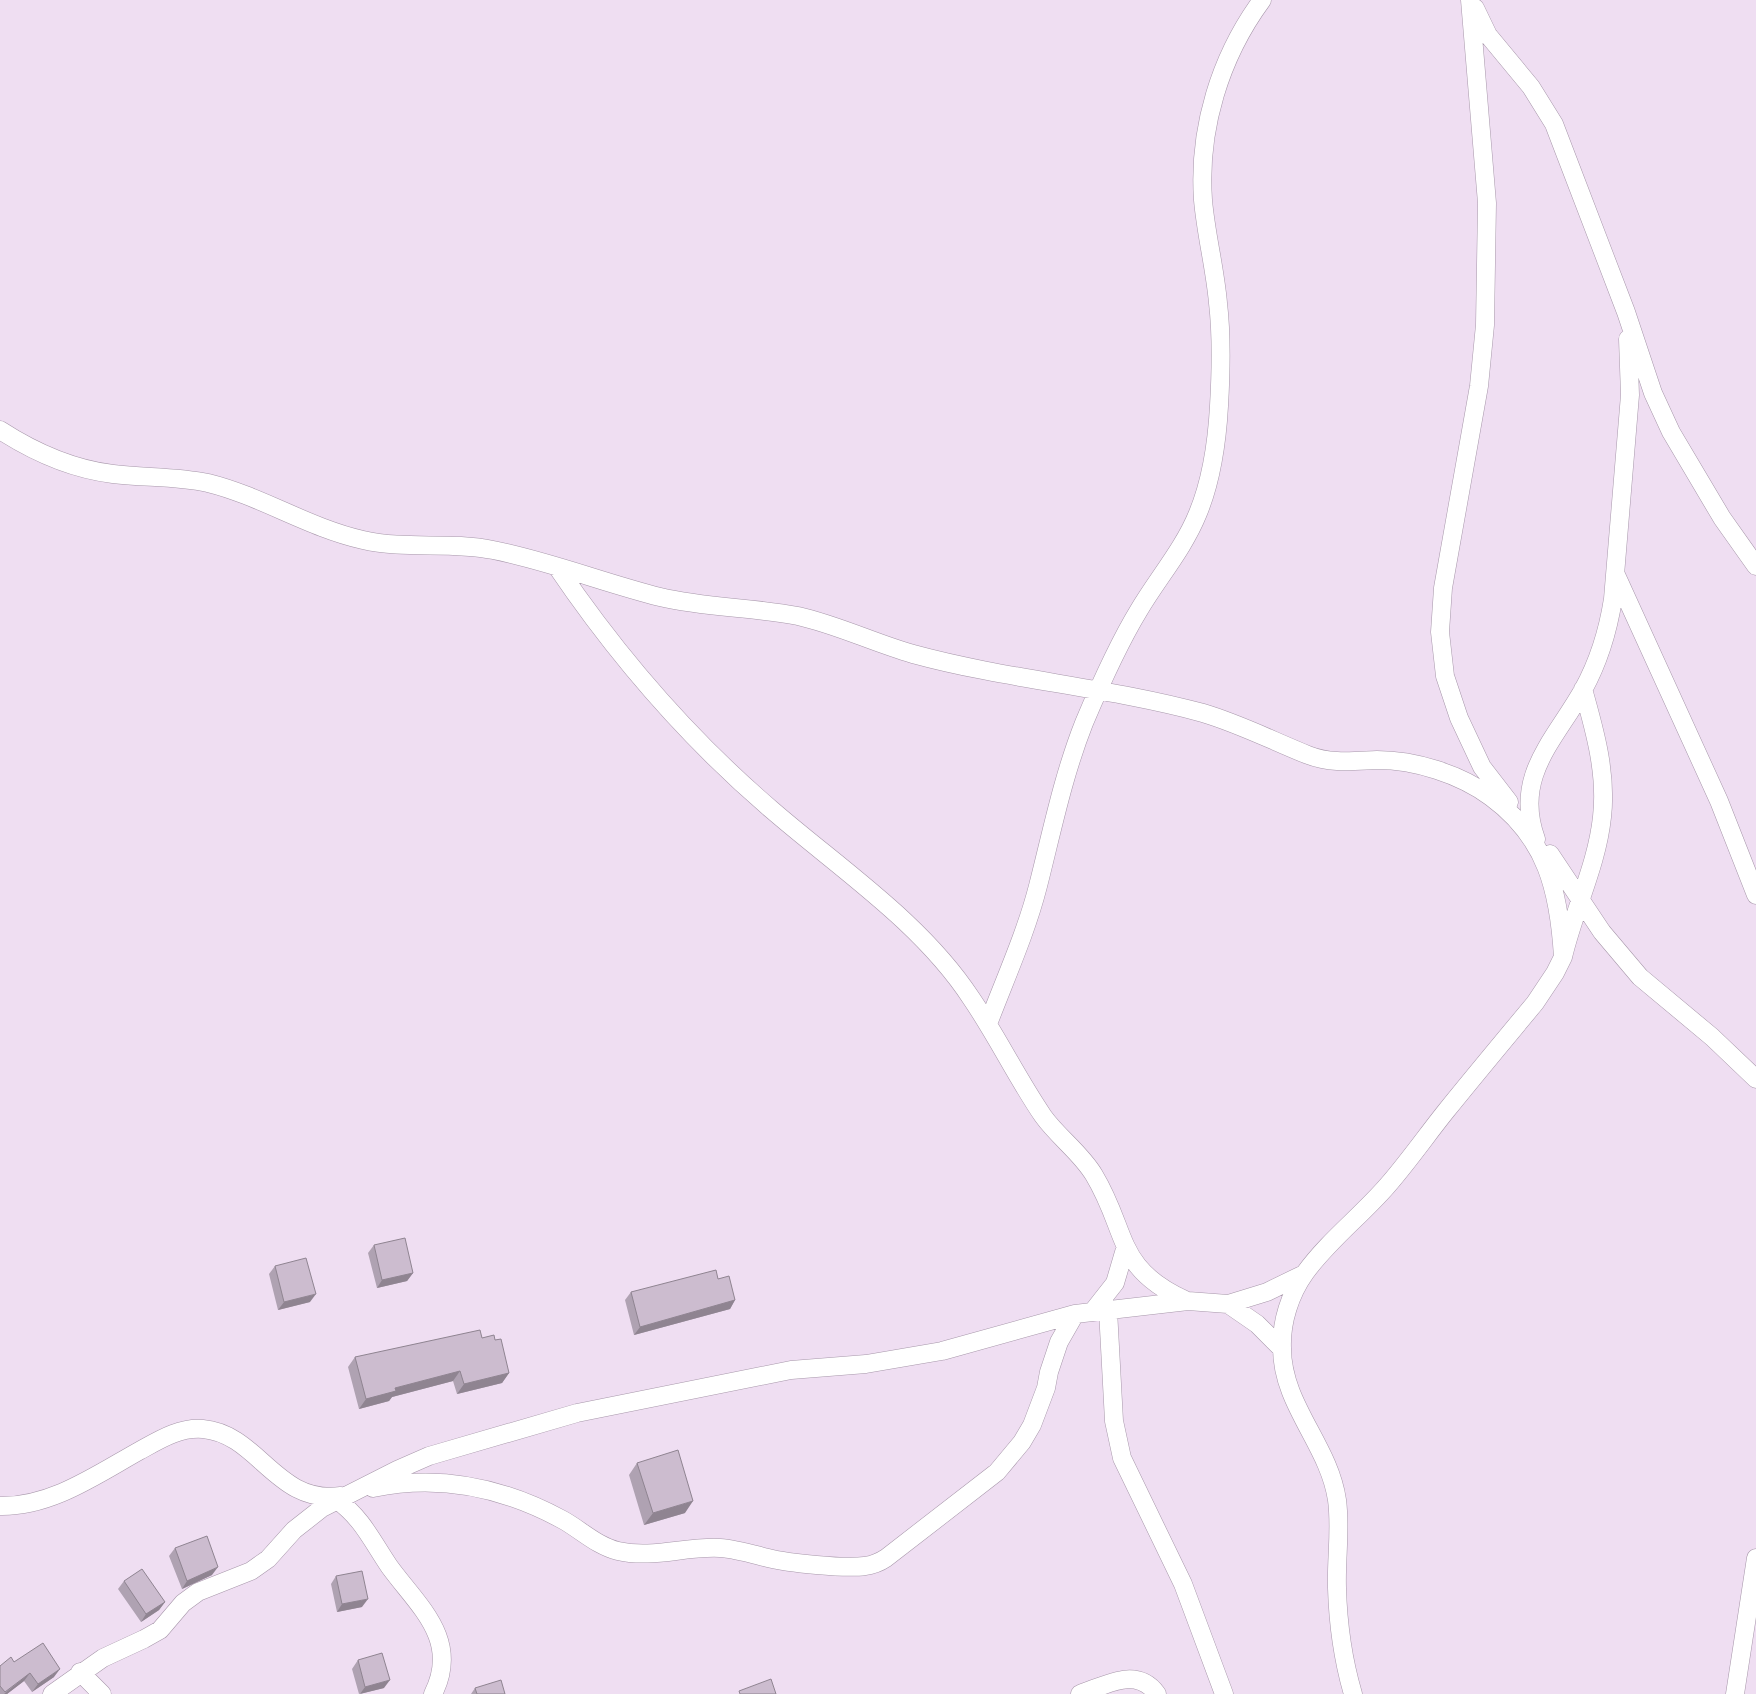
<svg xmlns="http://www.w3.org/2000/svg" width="1756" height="1694" font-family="Ubuntu,sans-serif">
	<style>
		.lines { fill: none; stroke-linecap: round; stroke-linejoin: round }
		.street-casing { stroke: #a797aa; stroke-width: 19 }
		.street { stroke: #fff; stroke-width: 18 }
		.wall { fill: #afa2b2 }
		.shaded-wall { fill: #8f8491 }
		.building { fill: #ccbccf; stroke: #8f8491 }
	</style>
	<rect width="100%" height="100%" fill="#efdef2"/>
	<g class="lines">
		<defs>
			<path id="street" d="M1470,0l17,203 -2,122 -6,61 -36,202 -3,44 5,44 14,42 23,49 27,35
				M1475,8l13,27 43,52 23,37 72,188 27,81 18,39 51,86 34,48
				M0,430c34,22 72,39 113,44 32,4 63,2 95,9 53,13 101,45 155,57 43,10 86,1 130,10 56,11 111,33 167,47 46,11 92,10 138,19 40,9 76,27 115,38 95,26 195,33 290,59 37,11 70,28 105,42 23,9 45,6 69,5 38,0 83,14 114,37 56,41 68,94 72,160
				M557,567c61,90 132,172 215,243 67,58 150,113 199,188 26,38 46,80 72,118 15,21 38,37 51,59 35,58 20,93 93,126
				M1616,575l103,226 37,94
				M1536,839c-23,-63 19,-99 47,-149 16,-29 25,-59 30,-91l17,-204 -2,-56
				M1550,854l52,78 38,45 72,60 44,42
				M988,1024c17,-45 38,-91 50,-138 14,-55 25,-110 46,-163 16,-38 33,-77 55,-113 19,-32 45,-62 59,-97 14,-34 19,-71 21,-107 2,-34 3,-69 -1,-103 -3,-35 -12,-68 -15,-103 -5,-71 17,-143 59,-200
				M1228,1304l29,20 24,24
				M1108,1310l6,111 8,37 61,126 41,110
				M1093,1311l22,-28 10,-34
				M373,1488c66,-14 131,0 190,32 18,10 34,26 55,31 34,8 68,-5 102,-3 16,1 32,6 48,10 20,5 77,11 97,8 8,-1 15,-4 21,-8l111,-86 25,-30 10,-17 14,-37 3,-16 10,-30 16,-28
				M337,1500c25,18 35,41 52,66 28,39 72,73 44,128
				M0,1506c51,1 96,-31 139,-55 20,-11 40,-24 64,-22 56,5 73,76 138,67
				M80,1672l22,22
				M52,1694l51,-36 41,-19 16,-9 23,-27 15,-11 53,-21 17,-12 26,-29 28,-22 75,-38 32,-14 148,-43 214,-43 75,-6 76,-13 133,-37 113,-13 40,3 39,-12 37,-18
				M1080,1694c26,-9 57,-28 77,0
				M1353,1694c-10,-34 -15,-71 -16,-106 -1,-30 4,-59 0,-88 -8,-55 -55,-95 -55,-152 -1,-26 8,-54 23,-75 23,-32 56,-57 82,-87 21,-24 39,-50 59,-75 29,-36 59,-72 89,-108l20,-30 8,-16c11,-47 34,-92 39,-140 5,-43 -7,-86 -19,-128
				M1735,1694l21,-136"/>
		</defs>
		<use href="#street" class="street-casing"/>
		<use href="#street" class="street"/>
	</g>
	<path class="wall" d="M374,1245l39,28 -6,8 -30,7 -9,-35z
		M275,1266l35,36 -32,8 -9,-36z
		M631,1292l104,8 -5,9 -96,26 -9,-35z
		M482,1338l13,2 14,33 -7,10 -45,11 -4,-13 -61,16 -3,4 -30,8 -11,-42 7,-10z
		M637,1463l48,50 -41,12 -15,-50z
		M175,1548l37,27 -30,14 -13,-33z
		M336,1576l26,31 -25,5 -6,-28z
		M124,1581l41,21 -6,8 -18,12 -23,-33z
		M358,1660l26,28 -25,6 -7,-25z
		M14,1662l40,15 -22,15 -8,-11 -17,13h-7v-28z
		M475,1688l30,6h-34z"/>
	<path class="shaded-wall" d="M413,1273l-6,8 -30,7 5,-8z
		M316,1294l-6,8 -32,8 6,-8z
		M735,1300l-5,9 -96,26 6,-8z
		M460,1371l-7,10 -61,16 -3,4 -30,8 7,-10 29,-11z
		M509,1373l-7,10 -45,11 7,-10z
		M693,1501l-8,12 -41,12 9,-12z
		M218,1567l-6,8 -30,14 5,-8z
		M368,1599l-6,8 -25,5 5,-8z
		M165,1602l-6,8 -18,12 5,-8z
		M60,1669l-6,8 -22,15 6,-8z
		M30,1673l-6,8 -17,13h-3z
		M390,1680l-6,8 -24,6 5,-7z"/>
	<path class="building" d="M405,1238l8,35 -31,7 -8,-35z
		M306,1258l10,36 -32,8 -9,-36z
		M716,1270l2,9 11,-3 6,24 -95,27 -9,-35z
		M480,1330l2,8 12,-3 1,5 6,-1 8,34 -45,11 -4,-13 -65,17 1,3 -30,8 -11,-42z
		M678,1450l15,51 -40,12 -16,-50z
		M207,1536l11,31 -31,14 -12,-33z
		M142,1569l23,33 -19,12 -22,-33z
		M362,1571l6,28 -26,5 -6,-28z
		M43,1643l17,26 -22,15 -8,-11 -25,19 -5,-6v-20l11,-9 3,5z
		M382,1653l8,27 -25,7 -7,-27z
		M771,1679l5,15h-36l-1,-3z
		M501,1680l4,14h-28l-2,-6z"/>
</svg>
